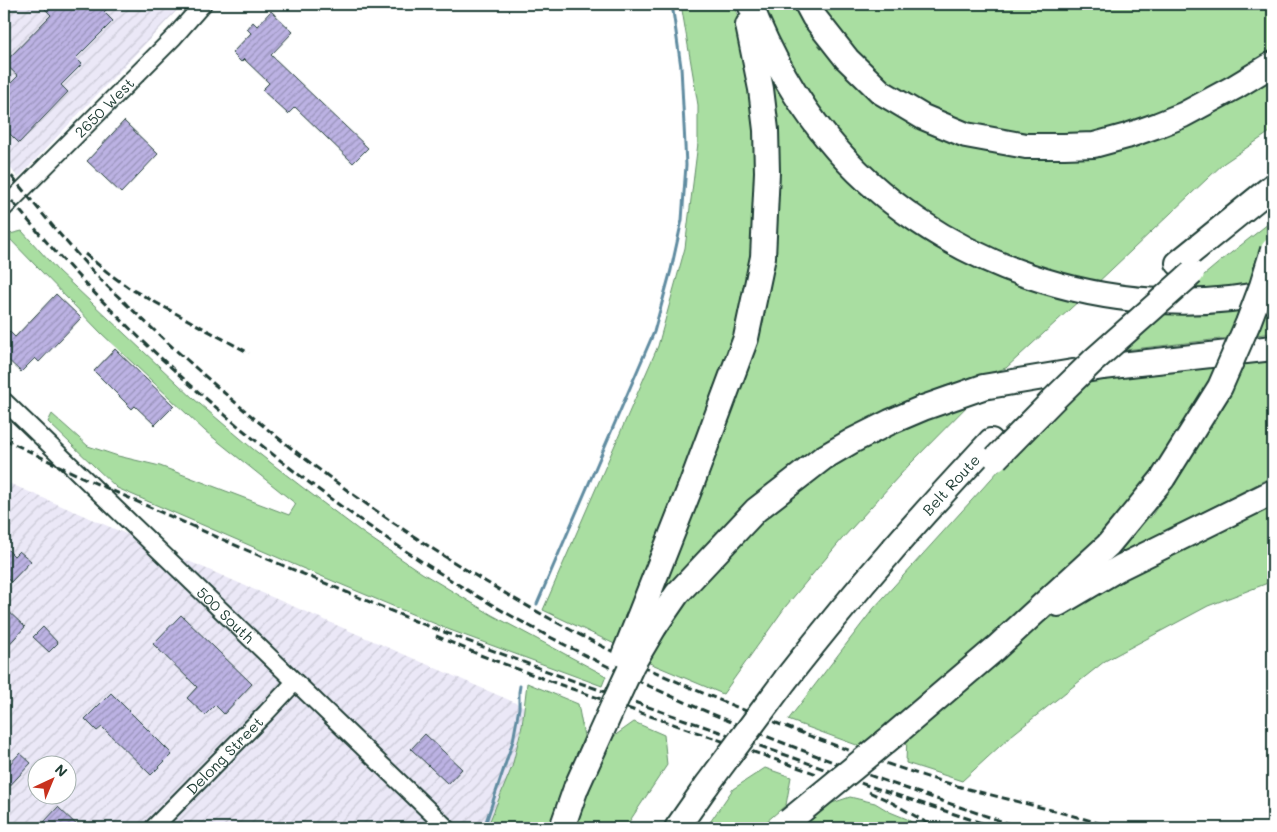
<svg xmlns="http://www.w3.org/2000/svg" width="1277" height="832" font-family="Mali,sans-serif">
	<style>
		.industrial { fill: url(#industrial-furrows); fill-rule: evenodd }
		.green { fill: #a9dea1; stroke: #648e6a }
		.lines { fill: none; stroke-linecap: round; stroke-linejoin: round }
		.stream { stroke: #618ca1; stroke-width: 3 }
		.building { fill: url(#building-hatch); stroke: #1f3d34 }
		.minor-casing { stroke: #1f3d34; stroke-width: 20 }
		.highway-casing { stroke: #1f3d34; stroke-width: 28 }
		.minor { stroke: #fff; stroke-width: 16 }
		.highway { stroke: #fff; stroke-width: 24 }
		.rail { stroke: #1f3d34; stroke-width: 3; stroke-dasharray: 8 4; stroke-linecap: butt }
		.highway-bridge-casing { stroke: #1f3d34; stroke-width: 28; stroke-linecap: butt }
		.highway-bridge { stroke: #fff; stroke-width: 24 }
		.labels { text-anchor: middle; dominant-baseline: central; stroke-width: 5; stroke-linejoin: round; paint-order: stroke }
		.street-label { font-size: 15px; fill: #1f3d34; stroke: #fff }
	</style>
	<defs>
		<pattern id="industrial-furrows" width="10" height="10" patternUnits="userSpaceOnUse" patternTransform="scale(1.25)"><rect width="10" height="10" fill="#ebe8f7"/><path d="M-1 1l2-2M0 10L10 0M9 11l2-2" fill="none" stroke="#c9c8d4"/></pattern>
		<pattern id="building-hatch" width="6" height="6" patternUnits="userSpaceOnUse" patternTransform="scale(1.25)"><rect width="6" height="6" fill="#bcb2e3"/><path d="M-1 1l2-2M0 6l6-6M5 7l2-2" fill="none" stroke="#9892b9"/></pattern>
	</defs>
	<rect width="100%" height="100%" fill="#fff"/>
	<filter id="ink" filterUnits="userSpaceOnUse"><feTurbulence type="fractalNoise" baseFrequency=".02" numOctaves="2"/><feDisplacementMap in="SourceGraphic" scale="10" xChannelSelector="R" yChannelSelector="G"/><feConvolveMatrix kernelMatrix="1 2 1 2 8 2 1 2 1" color-interpolation-filters="sRGB"/></filter>
	<g filter="url(#ink)">
		<path class="industrial" d="M4,4h174l3,2 -163,172 -14,-19z
			M4,481l544,236 -37,111h-507zM38,764h30v30h-30z"/>
		<path class="green" d="M681,4h54l14,59 9,61 2,93 -27,137 -110,294 -80,-38 115,-264 27,-98 13,-105v-38z
			M761,4h37l120,115 155,32 200,-80v59l-49,33 -33,31 -98,93 -131,-46 -118,-92 -65,-100 -2,-14z
			M813,4h460v51l-104,58 -71,22 -90,1 -76,-24 -60,-39z
			M773,69l77,105 232,124 -76,70 -61,18 -52,21 -59,30 -25,18 -56,44 -19,16 -19,20 -22,26 -46,62 107,-293 10,-258z
			M1273,220v67l-94,9 43,-36z
			M22,231l36,40 136,128 59,50 49,38 61,46 59,40 70,42 114,61 -4,10 -152,-56 -141,-59 -192,-83 -69,-66 4,-8 36,32 30,10 42,10 129,49 7,-11 -91,-73 -104,-98 -95,-98z
			M1273,300v33l-157,18 47,-43z
			M1273,355v121l-121,62 -53,30 46,-53 5,3c35,-50 63,-106 91,-160z
			M1232,356l-14,30 -125,164 -231,197 -74,-27 86,-112 146,-161 76,-74z
			M982,391l-73,74 -67,74 -56,67 -63,88 -76,-32 13,-25 65,-88 123,-99z
			M1273,500v81l-65,25 -103,55 -93,74 -50,46 -56,-18 1,-29 120,-100 31,-22z
			M527,683l51,21 6,32 -36,92h-61l25,-61 10,-41z
			M634,722l30,13 3,30 -42,63h-54l32,-84z
			M765,768l26,9 -5,28 -27,23h-53l27,-39z
			M850,797l25,6 15,9 17,7 13,9h-130l24,-19z"/>
		<g class="lines">
			<path class="stream" d="M537,604l117,-272 17,-62 11,-50 4,-55 -5,-98 -9,-63
				M484,828l29,-87 6,-33v-16l1,-6"/>
		</g>
		<path class="building" d="M40,4h72l-8,8 9,9 -37,37 6,6 -21,21 7,7 -49,51 -15,-15v-38l14,-14 -14,-13 47,-48z
			M271,11l22,21 -22,23 97,93 -15,15 -58,-56 -7,7 -26,-24 7,-7 -25,-24 -3,3 -9,-9 19,-20 -4,-4 6,-7 4,4z
			M124,121l34,33 -37,39 -34,-32z
			M56,294l25,24 -42,44 -4,-4 -14,14 -17,-16v-30l11,11z
			M115,349l59,57 -19,19 -20,-19 -3,3 -38,-38z
			M4,546l10,10 5,-5 12,10 -20,21 -7,-6z
			M4,607l21,20 -21,23z
			M181,615l71,69 -28,30 -9,-9 -10,10 -18,-17 10,-11 -44,-43z
			M43,627l15,16 -9,9 -16,-15z
			M111,693l61,61 -21,21 -49,-48 -5,4 -12,-12z
			M425,734l37,35 -14,15 -37,-35z
			M20,753l11,10 -27,29v-22z
			M58,807l22,21h-29l-7,-6z"/>
		<g class="lines">
			<defs>
				<g id="minor">
					<path id="s1" d="M4,208l170,-171 29,-33"/>
					<path id="s2" d="M4,401l443,427"/>
					<path id="s3" d="M153,828l113,-115 29,-31"/>
				</g>
				<g id="highway">
					<path d="M750,4c19,48 44,94 77,134 103,127 287,189 446,154"/>
					<path d="M807,4l7,13 33,42 34,33 42,25 43,18 60,11h38l30,-1 33,-9 31,-11 25,-10 52,-28 38,-23"/>
					<path d="M1178,263l95,-77"/>
					<path d="M1058,604l63,-37 152,-75"/>
					<path d="M638,620l54,-137 54,-145 17,-81 4,-85 -1,-42 -5,-41 -13,-64"/>
					<path d="M655,626l22,-32 79,-84 67,-52 29,-17 38,-19 33,-14 60,-21 120,-20 170,-19"/>
					<path id="s4" d="M786,679c33,-42 67,-84 102,-124 33,-39 68,-76 103,-114"/>
					<path d="M895,734l101,-86 112,-103 55,-67"/>
					<path d="M562,828l14,-40"/>
					<path d="M677,828l30,-43"/>
				</g>
			</defs>
			<use href="#minor" class="minor-casing"/>
			<use href="#highway" class="highway-casing"/>
			<use href="#minor" class="minor"/>
			<use href="#highway" class="highway"/>
			<path class="rail" d="M4,167c32,39 64,79 99,115 8,8 16,15 24,23 20,18 39,37 59,54 116,106 245,196 383,270 80,43 164,78 249,110 49,18 99,36 150,50 50,13 99,24 147,39
				M4,192c20,23 39,47 60,69 144,155 321,292 509,388 144,74 296,128 449,179
				M85,254l26,21 18,13 120,65
				M4,439l80,39 160,71 171,72 145,55 237,83 69,26 131,43
				M436,636l44,19 78,29 259,90
				M869,792l20,9 47,27"/>
			<defs>
				<path id="highway-bridge" d="M996,458l58,-59 39,-38 99,-88
					M1163,478l57,-91 28,-64 14,-37 11,-36
					M624,655l14,-35
					M707,785l79,-106
					M576,788l37,-82 19,-41 23,-39
					M789,821l106,-87"/>
			</defs>
			<use href="#highway-bridge" class="highway-bridge-casing"/>
			<use href="#highway-bridge" class="highway-bridge"/>
		</g>
	</g>
	<g class="labels">
		<g class="street-label">
			<text stroke="none"><textPath href="#s1" startOffset="142">2650 West</textPath></text>
			<text stroke="none"><textPath href="#s4" startOffset="255">Belt Route</textPath></text>
			<text stroke="none"><textPath href="#s2" startOffset="308">500 South</textPath></text>
			<text stroke="none"><textPath href="#s3" startOffset="102">Delong Street</textPath></text>
		</g>
	</g>
	<rect width="1277" height="832" fill="none" stroke="#fff" stroke-width="20"/>
	<rect x="10" y="10" width="1257" height="812" fill="none" stroke="#1f3d34" stroke-width="2" filter="url(#ink)"/>
	<g transform="translate(52 780) rotate(44)"><circle r="24" fill="#ffffff" stroke="#a5b1ae"/>
	<path d="M0-4L9 19L0 12L-9 19Z" fill="#c8321e"/>
	<text y="-8" font-size="14" font-weight="bold" text-anchor="middle" fill="#1f3d34">N</text>
	</g>
</svg>
